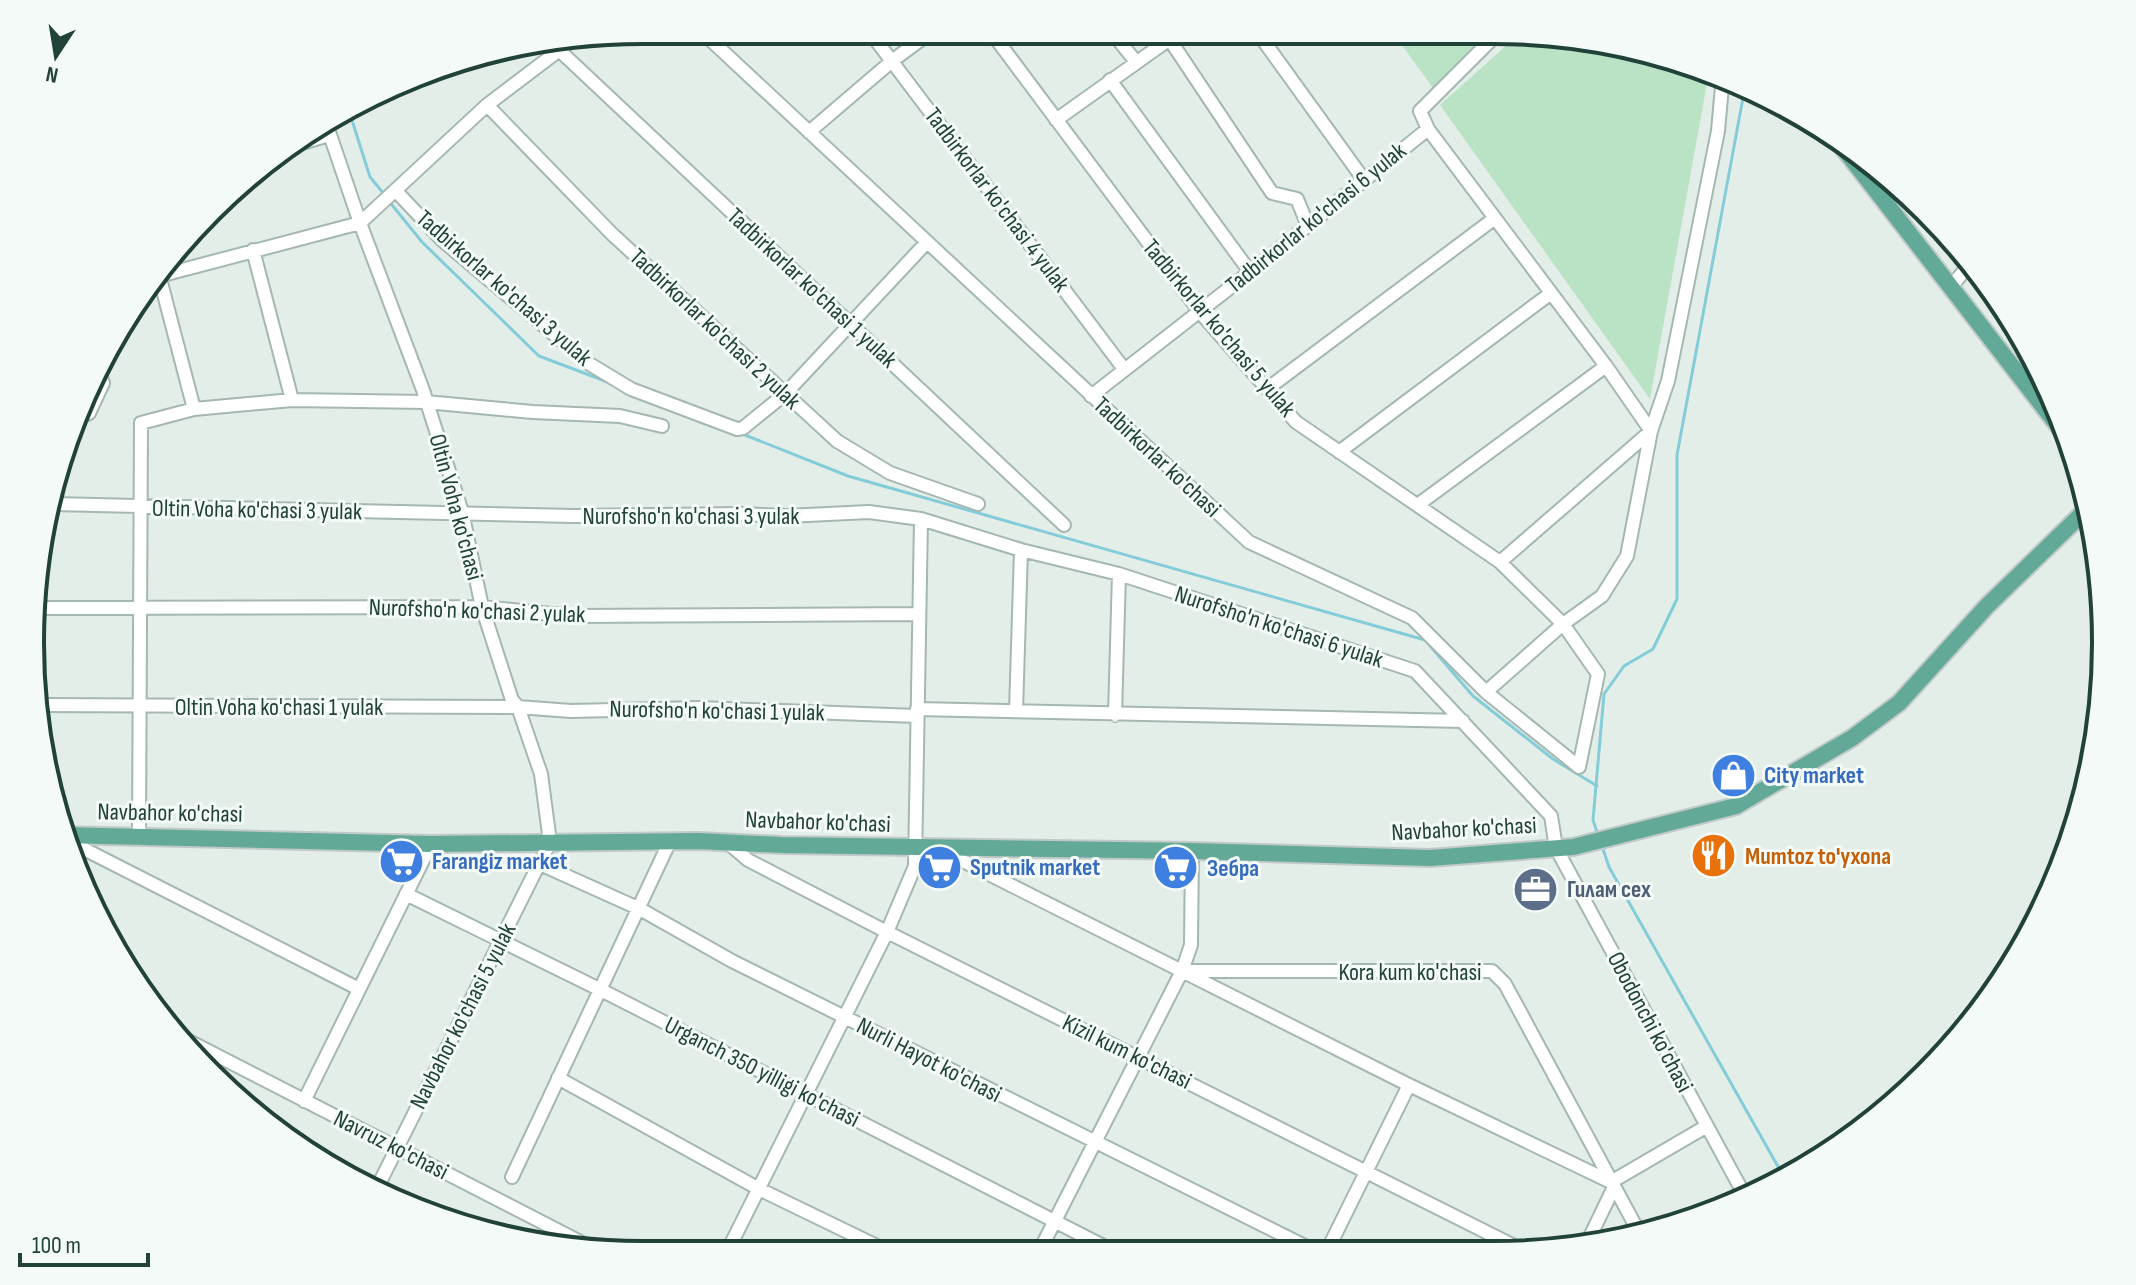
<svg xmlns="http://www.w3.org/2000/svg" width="2136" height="1285" font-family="'Sofia Sans Condensed',sans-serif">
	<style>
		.green { fill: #bae2c5 }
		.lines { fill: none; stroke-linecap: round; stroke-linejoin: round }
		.stream { stroke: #85ccd9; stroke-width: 3 }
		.minor-casing { stroke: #a5b7b1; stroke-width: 16 }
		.major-casing { stroke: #c1cac8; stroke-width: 20 }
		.minor { stroke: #fff; stroke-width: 12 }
		.major { stroke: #63a997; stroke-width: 16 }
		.labels { text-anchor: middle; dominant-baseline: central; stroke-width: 6; stroke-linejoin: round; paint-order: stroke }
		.street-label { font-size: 24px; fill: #204239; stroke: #f4faf7 }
		.shop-label { font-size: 24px; font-weight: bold; fill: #366cbe; stroke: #f4faf7; text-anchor: start }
		.food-label { font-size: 24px; font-weight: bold; fill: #c56008; stroke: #f4faf7; text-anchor: start }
		.service-label { font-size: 24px; font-weight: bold; fill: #4e5e75; stroke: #f4faf7; text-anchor: start }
		.rim { fill: none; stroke: #204239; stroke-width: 4 }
	</style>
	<rect width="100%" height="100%" fill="#e3eee9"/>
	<path class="green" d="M1394,34l90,1 -51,53z
		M1518,35h55l136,37 -59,327 -210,-294z"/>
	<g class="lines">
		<path class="stream" d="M350,114l20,63 14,17
			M388,200l34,42 117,114 74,28
			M740,433l108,43 577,164 48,56 80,63 44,27
			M1598,835l-5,-15 11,-126 20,-28 29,-17 24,-50v-144l68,-368
			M1602,846l7,21 176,312"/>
		<defs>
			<path id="minor" d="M700,30l549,512 163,76 74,74 93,75 19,-93 -35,-50 -63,-62 -204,-140 -96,-110 -209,-280
				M869,31l255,338
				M1113,33l23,29
				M1258,33l106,147
				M1496,35l-76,76 8,18 178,237 45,65
				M1170,40l102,153 25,6 11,27
				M560,51l504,474
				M1110,80l140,192
				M487,105l125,129 225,207 53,32 88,31
				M1056,120l122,-87
				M327,126l33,97 63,167 39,122 20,95 30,93 6,7 23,67 9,68 -174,348
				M809,132l83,-71 39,-29
				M285,148l44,-13
				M396,191l46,49 146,123 43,26 106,40 6,-1 42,-34 142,-152
				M253,250l39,150
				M159,275l35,134
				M159,276l201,-53 127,-118 83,-63
				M1952,286l19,-24
				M2024,380l12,-16
				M1267,389l228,-171
				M1091,396l159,-124 178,-143
				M75,420l14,-7 14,-30 -4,-11
				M1651,431l17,-50 50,-250 5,-56
				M1339,452l212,-159
				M53,504l520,12 169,-2 45,2 82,-4 52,7 100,31 98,24 296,97 136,145 5,32 189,348
				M1419,504l187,-138
				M36,608l446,-1 89,9 348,-2
				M1486,692l77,-68 39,-28 25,-40 24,-125 -151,131
				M40,705l478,2 53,4 128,-3 218,8
				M917,709l546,12
				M1016,711l5,-161
				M1115,715l4,-141
				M72,835l10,13 277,141
				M139,836l2,-413 53,-14 98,-9 134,2 107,10 87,4 42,10
				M728,843l20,17 139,72 643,322
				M939,849l470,236 202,97 96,-56
				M540,864l100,45 92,52 587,292
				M406,894l195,96 514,262
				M1185,971h307l13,13 136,252
				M187,1040l409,210
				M558,1078l203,112 126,61
				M304,1101l127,-257
				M512,1177l158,-336
				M1586,1245l28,-58
				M728,1250l159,-318 28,-66 6,-347
				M1039,1252l143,-281 9,-26 1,-94
				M1326,1253l83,-168"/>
			<path id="major" d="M1837,140l236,305
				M62,835l369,9 267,-3 84,4 410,6 238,7 143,-11 163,-41 116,-68 47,-35 88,-97 101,-98"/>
		</defs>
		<use href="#minor" class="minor-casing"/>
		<use href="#major" class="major-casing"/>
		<use href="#minor" class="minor"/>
		<use href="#major" class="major"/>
	</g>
	<defs>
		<symbol id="shop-disc" viewBox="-11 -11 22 22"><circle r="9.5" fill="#3f7fe0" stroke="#f4faf7"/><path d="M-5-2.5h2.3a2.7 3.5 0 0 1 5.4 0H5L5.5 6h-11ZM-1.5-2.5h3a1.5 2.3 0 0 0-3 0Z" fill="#fff"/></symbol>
		<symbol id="restaurant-disc" viewBox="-11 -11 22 22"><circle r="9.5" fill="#e8710a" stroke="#f4faf7"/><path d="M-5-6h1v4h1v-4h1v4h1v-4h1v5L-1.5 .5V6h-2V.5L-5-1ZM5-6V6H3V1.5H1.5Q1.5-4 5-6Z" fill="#fff"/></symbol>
		<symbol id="supermarket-disc" viewBox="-11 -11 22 22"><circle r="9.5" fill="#3f7fe0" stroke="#f4faf7"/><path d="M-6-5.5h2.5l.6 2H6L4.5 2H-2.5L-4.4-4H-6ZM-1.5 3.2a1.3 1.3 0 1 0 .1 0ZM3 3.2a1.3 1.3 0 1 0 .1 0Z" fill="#fff"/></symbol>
		<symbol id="office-disc" viewBox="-11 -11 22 22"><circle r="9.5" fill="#5c6f8a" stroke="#f4faf7"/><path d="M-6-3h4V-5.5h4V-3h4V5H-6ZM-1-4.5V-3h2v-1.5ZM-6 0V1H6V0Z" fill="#fff"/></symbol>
	</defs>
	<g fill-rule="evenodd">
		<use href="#shop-disc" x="1708" y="750" width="51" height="51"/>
		<use href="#restaurant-disc" x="1688" y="830" width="51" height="51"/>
		<use href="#supermarket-disc" x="376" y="836" width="51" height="51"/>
		<use href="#supermarket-disc" x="914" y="842" width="51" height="51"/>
		<use href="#supermarket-disc" x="1150" y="842" width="51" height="51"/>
		<use href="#office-disc" x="1510" y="864" width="51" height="51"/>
	</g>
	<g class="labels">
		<g class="street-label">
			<text transform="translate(997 200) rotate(53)">Tadbirkorlar ko'chasi 4 yulak</text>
			<text transform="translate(1316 218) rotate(-39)">Tadbirkorlar ko'chasi 6 yulak</text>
			<text transform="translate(504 288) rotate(41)">Tadbirkorlar ko'chasi 3 yulak</text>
			<text transform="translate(812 288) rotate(43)">Tadbirkorlar ko'chasi 1 yulak</text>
			<text transform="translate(1219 328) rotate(50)">Tadbirkorlar ko'chasi 5 yulak</text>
			<text transform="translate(715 329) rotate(43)">Tadbirkorlar ko'chasi 2 yulak</text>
			<text transform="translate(1157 457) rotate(43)">Tadbirkorlar ko'chasi</text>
			<text transform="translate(456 507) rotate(75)">Oltin Voha ko'chasi</text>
			<text transform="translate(257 510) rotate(1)">Oltin Voha ko'chasi 3 yulak</text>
			<text x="691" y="516">Nurofsho'n ko'chasi 3 yulak</text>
			<text transform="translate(477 611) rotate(2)">Nurofsho'n ko'chasi 2 yulak</text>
			<text transform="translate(1279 627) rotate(18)">Nurofsho'n ko'chasi 6 yulak</text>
			<text x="279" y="707">Oltin Voha ko'chasi 1 yulak</text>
			<text transform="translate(717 711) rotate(1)">Nurofsho'n ko'chasi 1 yulak</text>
			<text transform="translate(170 813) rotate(1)">Navbahor ko'chasi</text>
			<text transform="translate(818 822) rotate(2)">Navbahor ko'chasi</text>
			<text transform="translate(1464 829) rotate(-3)">Navbahor ko'chasi</text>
			<text x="1410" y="972">Kora kum ko'chasi</text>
			<text transform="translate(463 1016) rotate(-63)">Navbahor ko'chasi 5 yulak</text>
			<text transform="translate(1650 1022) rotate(62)">Obodonchi ko'chasi</text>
			<text transform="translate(1127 1052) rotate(26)">Kizil kum ko'chasi</text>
			<text transform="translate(929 1060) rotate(27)">Nurli Hayot ko'chasi</text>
			<text transform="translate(762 1072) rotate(27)">Urganch 350 yilligi ko'chasi</text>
			<text transform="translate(391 1145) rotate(27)">Navruz ko'chasi</text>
		</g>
		<g class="shop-label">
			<text x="1764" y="775">City market</text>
			<text x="432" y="861">Farangiz market</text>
			<text x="970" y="867">Sputnik market</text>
			<text x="1207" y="868">Зебра</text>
		</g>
		<g class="food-label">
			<text x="1745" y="856">Mumtoz to'yxona</text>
		</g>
		<g class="service-label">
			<text x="1567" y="889">Гилам сех</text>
		</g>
	</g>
	<path d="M0 0H2136V1285H0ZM642 44H1494A598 598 0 0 1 2092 642V643A598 598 0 0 1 1494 1241H642A598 598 0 0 1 44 643V642A598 598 0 0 1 642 44Z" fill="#f4faf7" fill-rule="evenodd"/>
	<path class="rim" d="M642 44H1494A598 598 0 0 1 2092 642V643A598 598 0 0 1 1494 1241H642A598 598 0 0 1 44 643V642A598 598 0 0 1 642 44Z"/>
	<g transform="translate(56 56) rotate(192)" stroke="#f4faf7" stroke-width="6" paint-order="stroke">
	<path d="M0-6L14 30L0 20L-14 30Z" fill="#204239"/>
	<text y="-12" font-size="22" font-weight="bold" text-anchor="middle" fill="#204239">N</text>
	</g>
	<path d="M20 1253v12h128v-12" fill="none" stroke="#204239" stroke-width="4"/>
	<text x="32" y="1253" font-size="24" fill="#204239" stroke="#f4faf7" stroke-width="6" paint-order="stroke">100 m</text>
</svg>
